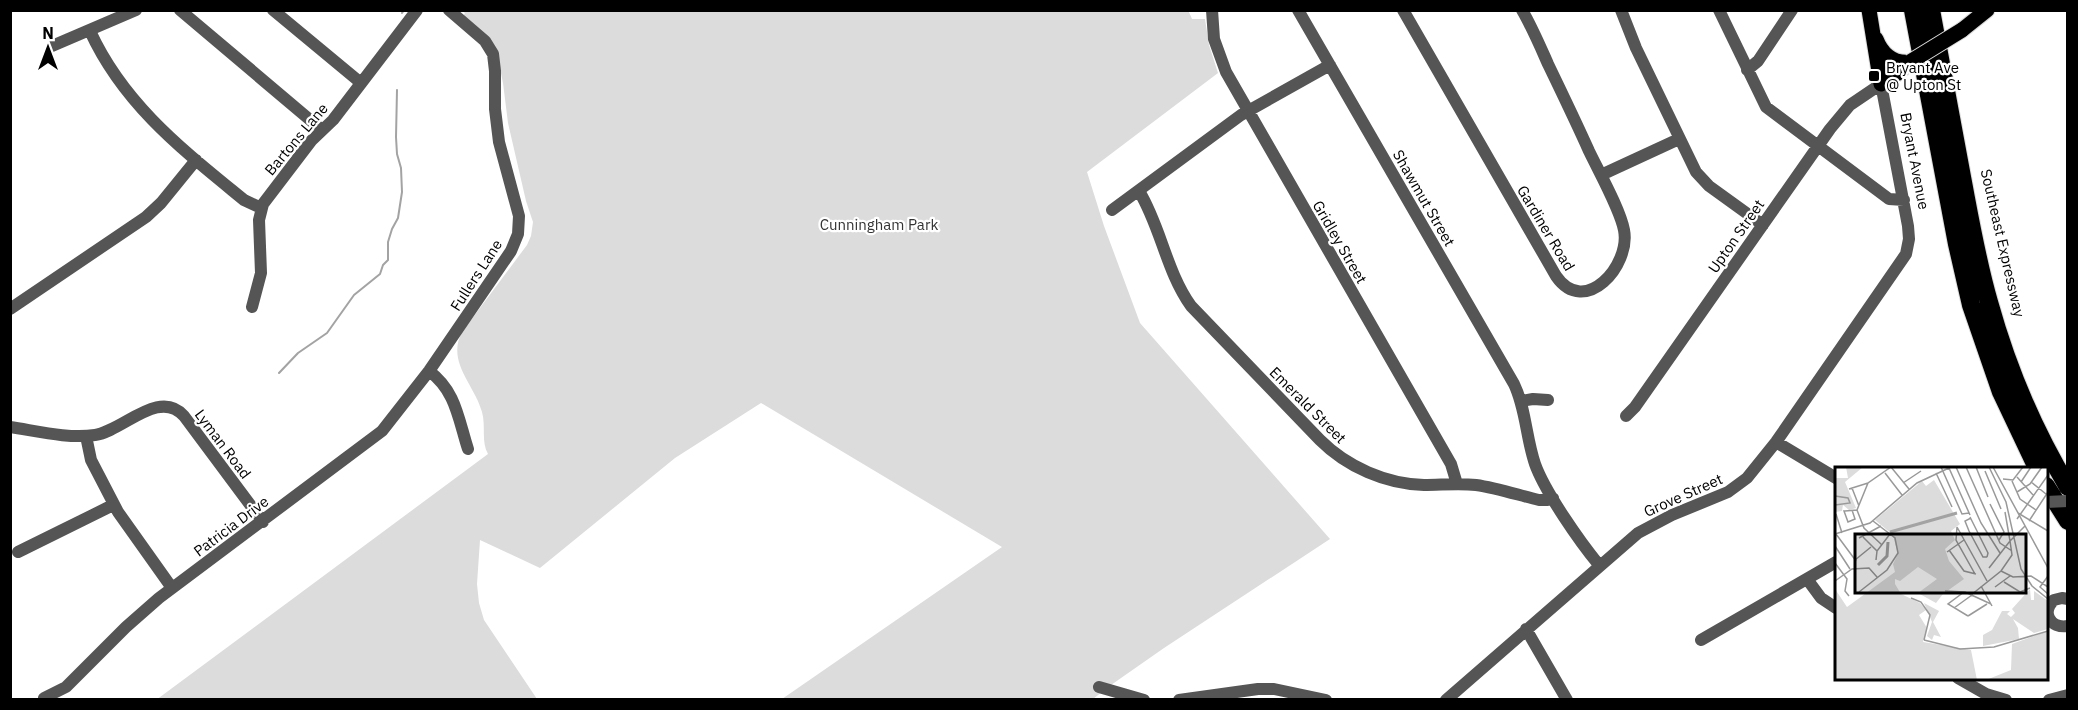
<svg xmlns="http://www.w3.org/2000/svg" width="2078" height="710" font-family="'IBM Plex Sans',sans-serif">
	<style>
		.green { fill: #dcdcdc }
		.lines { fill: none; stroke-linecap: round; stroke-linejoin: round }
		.stream { stroke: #a3a3a3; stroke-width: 2 }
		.major-casing { stroke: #dbdbdb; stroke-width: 17 }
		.highway-casing { stroke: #dbdbdb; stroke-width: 20 }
		.minor { stroke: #555; stroke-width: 12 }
		.major { stroke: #000; stroke-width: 15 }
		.highway { stroke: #000; stroke-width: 18 }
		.major-bridge-casing { stroke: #dbdbdb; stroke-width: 17; stroke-linecap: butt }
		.minor-bridge { stroke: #555; stroke-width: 12 }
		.major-bridge { stroke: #000; stroke-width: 15 }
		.poi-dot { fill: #000; stroke: #fff; stroke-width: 2 }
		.labels { text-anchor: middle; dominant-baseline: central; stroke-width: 4.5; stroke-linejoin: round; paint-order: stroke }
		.poi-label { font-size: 15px; fill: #000; stroke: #fff; text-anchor: start }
		.street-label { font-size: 15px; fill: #000; stroke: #fff }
		.park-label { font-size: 15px; fill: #333; stroke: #fff }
		.inset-river { fill: none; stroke: #a3a3a3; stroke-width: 3 }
		.inset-road { fill: none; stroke: #999; stroke-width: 1.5 }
		.view { fill: #000; fill-opacity: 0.15; stroke: #000; stroke-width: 3 }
		.inset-edge { fill: none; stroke: #000; stroke-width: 3 }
	</style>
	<rect width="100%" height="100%" fill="#fff"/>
	<path class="green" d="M1188,10l4,9h13l4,26 9,28 -131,99 17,54 36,97 190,216 -166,109 -53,37 -18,14h-311l220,-152 -241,-144 -86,55 -135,110 -60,-28 -3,44 2,19 5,17 53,79 -381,1 332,-246c-7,-12 -2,-28 -6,-42 -7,-27 -36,-50 -20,-80l65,-87 4,-9 2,-14 -7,-21 -18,-78 -5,-40 -7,-34 -34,-31 3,-5 -3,-2z"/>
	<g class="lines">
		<path class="stream" d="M402,13l2,-3
			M279,373l19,-20 29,-20 27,-38 26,-21 3,-9 5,-5v-18l4,-13 6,-11 4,-26 -1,-24 -4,-14 -1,-17 1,-47"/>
		<defs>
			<path id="major" d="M1869,10l12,74 17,-11 12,-11
				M1962,30l25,-20
				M1876,39c6,15 17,25 34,23"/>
			<path id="highway" d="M1913,10l44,234 14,61 30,87 36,76
				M1931,10c10,56 21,111 31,167 8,42 15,84 27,125 18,65 44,127 79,185
				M2046,486l22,35"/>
		</defs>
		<use href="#major" class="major-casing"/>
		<use href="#highway" class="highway-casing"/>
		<path class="minor" d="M180,10l142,120
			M273,10l88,73
			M1212,10l2,29 12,33 225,392 6,20
			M1298,10l216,374c12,25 12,54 21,80 10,28 45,78 64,101
			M1403,10l153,266c29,42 75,-11 68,-46 -4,-21 -25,-58 -35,-79 -13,-29 -27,-58 -41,-87 -8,-18 -16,-37 -26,-54
			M1621,10l15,38 60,124 13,14 54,39
			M1719,10l47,97 123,92 15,1
			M90,31c34,74 93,119 154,169l17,8
			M52,46l84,-36
			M1747,70l11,-9 34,-51
			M1601,175l78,-36
			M1139,191c22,36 27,80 52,115l129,134c27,27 66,44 104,45 17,0 35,-2 52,0 21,3 42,10 63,15h8l6,-2
			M1112,210l129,-95 89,-50
			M252,307l9,-34 -2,-53 4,-16 48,-63 22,-21 84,-110
			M10,309l136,-92 15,-14 35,-43
			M429,371c27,20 29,47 39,78
			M1521,401l12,-2 15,1
			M10,427c27,4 58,12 85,8 28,-4 64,-47 89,-19l79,106
			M86,436l5,24 27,52 54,76
			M1776,442l60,36
			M18,552l95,-47
			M1807,579l14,19 15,10
			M2068,599l-6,-1 -8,2c-13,12 -4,29 14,26
			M1526,629l41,71
			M1701,640l135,-78
			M1958,678l28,16 20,6
			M1099,687l45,13
			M44,698l22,-11 60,-60 33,-29 223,-167 47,-60 82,-120 7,-17 1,-18 -20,-74 -4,-33v-38l-2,-17 -8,-13 -36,-31
			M1179,700l79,-11h16l52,11
			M1446,700l192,-167 34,-18 56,-23 19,-14 29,-36 130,-188 3,-15 -1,-13 -27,-142 -31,21 -20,24 -195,278 -9,9
			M2049,700l19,-5"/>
		<use href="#major" class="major"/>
		<use href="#highway" class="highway"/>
		<defs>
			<path id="major-bridge" d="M1910,62l52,-32"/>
		</defs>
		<use href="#major-bridge" class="major-bridge-casing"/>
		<path class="minor-bridge" d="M2046,502l22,-1"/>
		<use href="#major-bridge" class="major-bridge"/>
	</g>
	<rect class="poi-dot" x="1868" y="70" width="12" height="12" rx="3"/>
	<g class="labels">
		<g class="poi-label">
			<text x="1886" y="67">Bryant Ave<tspan x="1886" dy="17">@ Upton St</tspan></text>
		</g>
		<g class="street-label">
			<text transform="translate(296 139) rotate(-50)">Bartons Lane</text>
			<text transform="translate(1915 161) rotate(79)">Bryant Avenue</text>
			<text transform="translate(1424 198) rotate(60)">Shawmut Street</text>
			<text transform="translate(1546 228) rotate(59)">Gardiner Road</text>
			<text transform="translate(1736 236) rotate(-55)">Upton Street</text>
			<text transform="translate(1340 242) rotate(60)">Gridley Street</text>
			<text transform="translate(2003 243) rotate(77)">Southeast Expressway</text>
			<text transform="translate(476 275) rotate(-57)">Fullers Lane</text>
			<text transform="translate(1308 405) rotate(45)">Emerald Street</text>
			<text transform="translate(223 444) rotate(53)">Lyman Road</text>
			<text transform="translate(1683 495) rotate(-24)">Grove Street</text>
			<text transform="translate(231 526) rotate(-37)">Patricia Drive</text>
		</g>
		<g class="park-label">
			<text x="879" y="224">Cunningham Park</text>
		</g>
	</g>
	<g transform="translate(1835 467)">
		<rect width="213" height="213" fill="#fff"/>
		<path d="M11,0h17l-18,15 11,26 -7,2 -6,-5 -1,6 -7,1v-34h13zM99,13l26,44 -9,7 4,9 -10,9 4,12 15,18 -21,15 -7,9 -18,-10 19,-14 -19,-12 -18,14 -5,-2v5l6,10 19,9 6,7 -7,5 8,13 -4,14 48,8 6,30h-142v-91l12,18 48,-35 -2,-8 5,-10 -5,-19 -18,-15 47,-39 4,5zM195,122l1,11h3v-9l14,10v28l-14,4 -21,-14 5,9 1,11 -36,7v-11l9,-5 10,-19h8l-3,3 4,3 4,-4 -3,-4zM89,136l15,8 -6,11 8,15 -7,-2 -2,5 -5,-4 5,-14zM213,164v49h-62l25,-10 1,-26z" fill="#dcdcdc"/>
		<path class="inset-river" d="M55,65l67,-19M43,98l9,-9 1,-14"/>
		<path class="inset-road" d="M106,0l21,47 7,-1M121,0l25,56 19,30M131,0l34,76 12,8M141,0l12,30M154,0l17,35 15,67 11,17 16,13M158,0l55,101M114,1l21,47M150,4l16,38M50,6l17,22M101,6l16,34M182,10l17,19M168,12l10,1 10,-13M177,14l8,18 16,11M186,15l10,-15M196,15l15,12M68,16l18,-12M17,21l7,18M14,22l19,-6M182,25l13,-8 12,-17M0,29l13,2 2,5 -15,2M155,37l14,28 -5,8M17,43l3,9 -7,3 -4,-11h1l12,-1M170,45l5,29 15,-15M183,46l30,18M1,47l6,19M135,50l18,36 -1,4M136,51l-6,3 4,10 14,26h4M182,52l31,-44M194,54l19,-29M122,60l30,54M122,60l-1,13 19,34M0,67l35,-11 47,-40 34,-16M1,67l20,27M28,70l14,14M24,71l22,-12M47,78l-18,-17 -7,-18 11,-27 23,-16 18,22M0,79l15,23M114,83l15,21 12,3M112,85l17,-12M20,93l16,-13M41,93l1,-9 13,-17M0,96l12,16 -2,12 4,5M154,101l21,-27M166,104l12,6 18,-1 17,11M213,109l-8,11 8,7M0,114l17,-12 17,-1 8,9M169,115l16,10 10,-4M146,119l11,20M160,120l15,-11M110,124l20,1 26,12M24,125l28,-22 11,-17 -3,-15 -22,-17M129,125l-16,12 20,12M136,128l30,-24 11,-16 -2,-14M76,131l10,4 9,13 -6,25M119,141l18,-13M133,149l19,-12M89,173l36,9 34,-2 54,-16"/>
		<path class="view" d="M20,67h171v59h-171z"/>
		<rect width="213" height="213" class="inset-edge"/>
	</g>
	<rect width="2078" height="710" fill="none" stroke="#000000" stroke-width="24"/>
	<g transform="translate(48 48)" stroke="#ffffff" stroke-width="4.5" paint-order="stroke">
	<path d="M0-4.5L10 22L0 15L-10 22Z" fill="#000000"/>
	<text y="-9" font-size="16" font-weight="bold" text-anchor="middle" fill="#000000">N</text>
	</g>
</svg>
